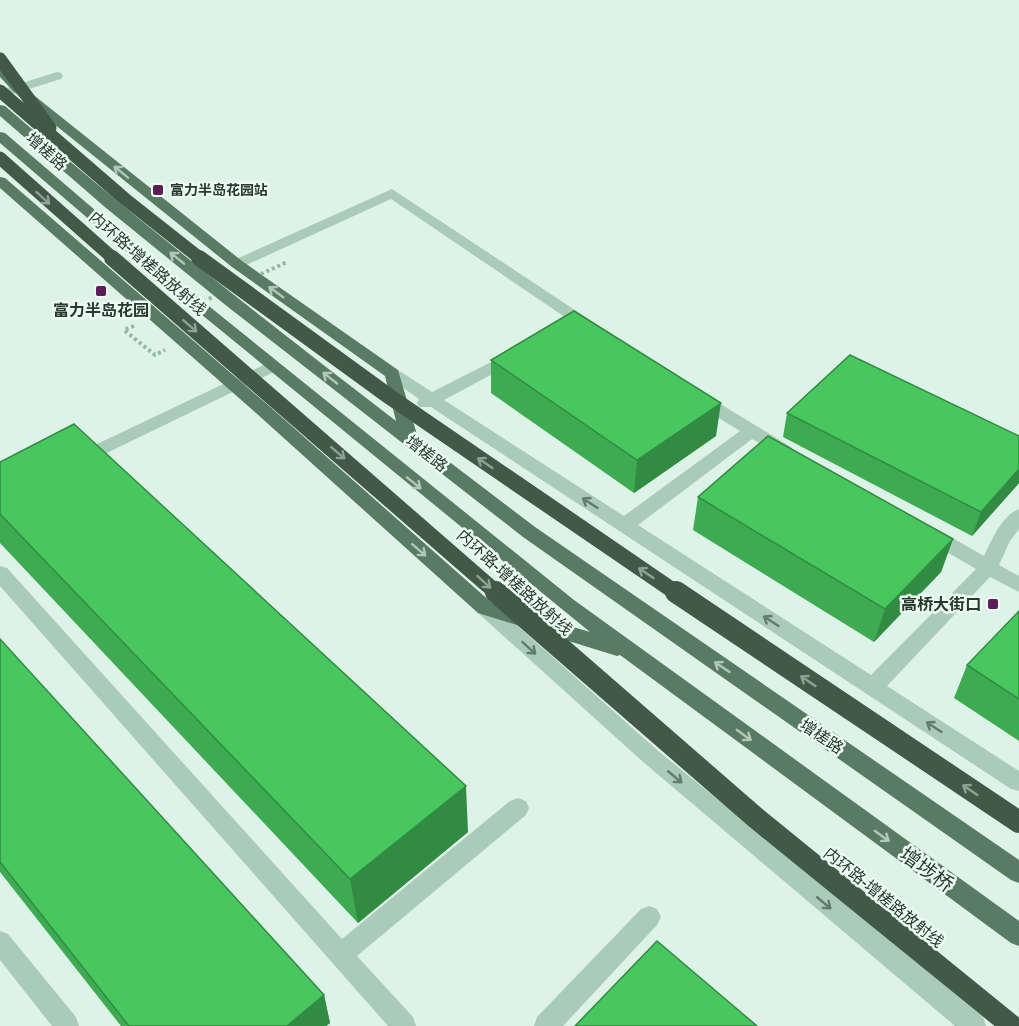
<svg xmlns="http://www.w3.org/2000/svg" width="1019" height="1026" font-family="'Archivo Narrow','Noto Sans SC',sans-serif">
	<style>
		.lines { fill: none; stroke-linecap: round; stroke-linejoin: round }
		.path { stroke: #94b7a1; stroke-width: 4; stroke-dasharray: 3 3; stroke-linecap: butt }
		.minor { fill: #aacbb7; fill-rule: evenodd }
		.major { fill: #5a7b63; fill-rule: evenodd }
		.path-bridge { stroke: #94b7a1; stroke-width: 4; stroke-dasharray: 3 3; stroke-linecap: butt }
		.highway-bridge-far2 { stroke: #405a47; stroke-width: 13 }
		.highway-bridge-far1 { stroke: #405a47; stroke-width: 16 }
		.highway-bridge { stroke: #405a47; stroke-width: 22 }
		.wall { fill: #3eab52 }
		.shaded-wall { fill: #328b42 }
		.building { fill: #48c75f; stroke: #328b42; stroke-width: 1.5 }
		.oneway { stroke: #b1c7b9 }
		.oneway2 { stroke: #8da294 }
		.oneway3 { stroke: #637b6b }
		.poi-dot { fill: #5b1e5b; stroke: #ebfaf2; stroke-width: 2 }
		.labels { text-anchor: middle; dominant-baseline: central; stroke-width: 5; stroke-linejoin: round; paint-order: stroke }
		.far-poi-label { font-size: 14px; font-weight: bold; fill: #29392d; stroke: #ebfaf2; text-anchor: start }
		.street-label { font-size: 16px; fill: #29392d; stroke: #ebfaf2 }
		.poi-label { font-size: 16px; font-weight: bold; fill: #29392d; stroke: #ebfaf2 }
		.near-street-label { font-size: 20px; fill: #29392d; stroke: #ebfaf2 }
	</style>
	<rect width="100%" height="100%" fill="#def3e8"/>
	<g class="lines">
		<path class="path" d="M134,326l-10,4 31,25 10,-5"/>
		<path class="minor" d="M57,72l4,1 2,3 -2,3 -61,19v-8z
			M392,189l204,135 2,3 -2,3h-12l-193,-131 -149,68 -5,1 -7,-4 2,-3z
			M511,352l6,1 2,4 -2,4 -73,39 180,116 116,-85 -48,-29 -2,-4 2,-4h12l87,53 3,4 -3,4 -6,2 -33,-18 -114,86 233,150 105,-106 -53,-31 -3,-5 3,-5 6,-2 6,2 49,28c7,-15 18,-41 35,-47v20l-9,12 -11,24 20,11v16l-29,-15 -103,109 132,85v20l-8,-2 -580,-382h-12l-2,-4 2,-4 -35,-25 2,-4h12l34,22z
			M272,361l6,1 2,4 -2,4 -192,93h-12l-3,-4 3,-4z
			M0,566l7,2 335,371 168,-138 8,-3 8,3 3,7 -3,7 -169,141 56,61 3,9h-28l-388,-440z
			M485,601l7,2 164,146 327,268 3,9h-31l-313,-265 -164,-148 -3,-5 3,-5z
			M649,906l8,3 4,8 -4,8 -94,101h-29l3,-9 104,-108z
			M0,931l8,3 68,83 3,9h-27l-52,-66z"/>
		<path class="major" d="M0,66l4,1 17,18 221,176 156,109 20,68 117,89 484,333v23l-8,-3 -488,-343 -295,-230 -122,-99 -106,-92v-11l5,1c127,110 258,213 391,315l-11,-45 -153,-109 -219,-176 -13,-14z
			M0,132l5,1 174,149 395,318 445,321v25l-8,-3 -391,-288 -3,1 -139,-43 -222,-200 -256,-225v-11l5,1 263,227 224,198 98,29 -421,-344 -169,-145z"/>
		<path class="path-bridge" d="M261,274l26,-12
			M198,304l15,-7"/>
		<path class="highway-bridge-far2" d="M0,59l50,69
			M0,91l125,108 76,60
			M0,158l114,101"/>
		<path class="highway-bridge-far1" d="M112,258l386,336
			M199,258l191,139 288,197"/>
		<path class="highway-bridge" d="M496,592l260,226 256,208
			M676,592l343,230"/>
	</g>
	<path class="wall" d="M491,360l225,76 -82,57 -143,-100z
		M787,413l232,23v47l-47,53 -189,-99z
		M698,497l255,42 -12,33 -67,70 -181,-112z
		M0,514l468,318 -110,91 -358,-380z
		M1019,611v130l-65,-43 13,-33z
		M0,639l324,356 6,28 -4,3h-205l-121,-154z"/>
	<path class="shaded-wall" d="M721,403l-5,33 -82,57 3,-33z
		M1019,469v14l-47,53 9,-24z
		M953,539l-12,33 -67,70 11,-33z
		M466,786l2,46 -110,91 -8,-44z
		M324,995l6,28 -4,3h-39z"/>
	<path class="building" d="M574,311l147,92 -84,57 -146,-100z
		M850,355l169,81v33l-38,43 -194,-99z
		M74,424l392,362 -116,93 -350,-365v-52z
		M768,436l185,103 -68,70 -187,-112z
		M1019,611v88l-52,-34z
		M0,639l324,356 -37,31h-158l-129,-164z
		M657,941l100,85h-182z"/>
	<defs><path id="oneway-shaft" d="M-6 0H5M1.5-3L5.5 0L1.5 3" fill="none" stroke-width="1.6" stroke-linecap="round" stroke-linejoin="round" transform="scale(1.5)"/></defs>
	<g class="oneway">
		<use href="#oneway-shaft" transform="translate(121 172) rotate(-141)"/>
		<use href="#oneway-shaft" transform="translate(177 258) rotate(-141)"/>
		<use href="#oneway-shaft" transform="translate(276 292) rotate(-144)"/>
		<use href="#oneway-shaft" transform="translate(330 378) rotate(-142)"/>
		<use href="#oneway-shaft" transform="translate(414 483) rotate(39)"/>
		<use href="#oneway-shaft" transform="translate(419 550) rotate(41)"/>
		<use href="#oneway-shaft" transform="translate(722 667) rotate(-146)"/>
		<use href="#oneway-shaft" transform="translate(744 735) rotate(36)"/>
		<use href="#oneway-shaft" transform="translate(882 836) rotate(36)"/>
	</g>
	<g class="oneway2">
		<use href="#oneway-shaft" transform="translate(43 198) rotate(42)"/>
		<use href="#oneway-shaft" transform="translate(190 326) rotate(41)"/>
		<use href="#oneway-shaft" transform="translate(338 453) rotate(41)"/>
		<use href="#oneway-shaft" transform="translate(485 463) rotate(-146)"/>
		<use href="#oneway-shaft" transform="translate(646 573) rotate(-146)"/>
		<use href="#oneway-shaft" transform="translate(484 582) rotate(42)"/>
		<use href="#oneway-shaft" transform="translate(808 681) rotate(-146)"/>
		<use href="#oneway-shaft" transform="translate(970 790) rotate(-146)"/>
	</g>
	<g class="oneway3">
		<use href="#oneway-shaft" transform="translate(590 503) rotate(-147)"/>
		<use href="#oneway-shaft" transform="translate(771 621) rotate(-147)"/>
		<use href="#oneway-shaft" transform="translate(529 648) rotate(42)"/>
		<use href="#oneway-shaft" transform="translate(934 727) rotate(-147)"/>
		<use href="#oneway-shaft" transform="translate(675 777) rotate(40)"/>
		<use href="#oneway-shaft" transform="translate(824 903) rotate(40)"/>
	</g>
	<g class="poi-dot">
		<rect x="152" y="184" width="12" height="12" rx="3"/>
		<rect x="95" y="285" width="12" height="12" rx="3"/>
		<rect x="987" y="598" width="12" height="12" rx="3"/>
	</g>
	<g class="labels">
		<g class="far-poi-label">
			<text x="170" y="190">富力半岛花园站</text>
		</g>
		<g class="street-label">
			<text transform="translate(47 151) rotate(41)">增槎路</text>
			<text transform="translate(148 263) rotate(41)">内环路-增槎路放射线</text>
			<text transform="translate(427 453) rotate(38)">增槎路</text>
			<text transform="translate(515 582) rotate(42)">内环路-增槎路放射线</text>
			<text transform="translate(822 736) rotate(34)">增槎路</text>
			<text transform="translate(884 897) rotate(39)">内环路-增槎路放射线</text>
		</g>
		<g class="poi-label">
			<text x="101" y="310">富力半岛花园</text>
			<text x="981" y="604" text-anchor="end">高桥大街口</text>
		</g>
		<g class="near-street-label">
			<text transform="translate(927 869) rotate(36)">增埗桥</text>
		</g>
	</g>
</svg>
